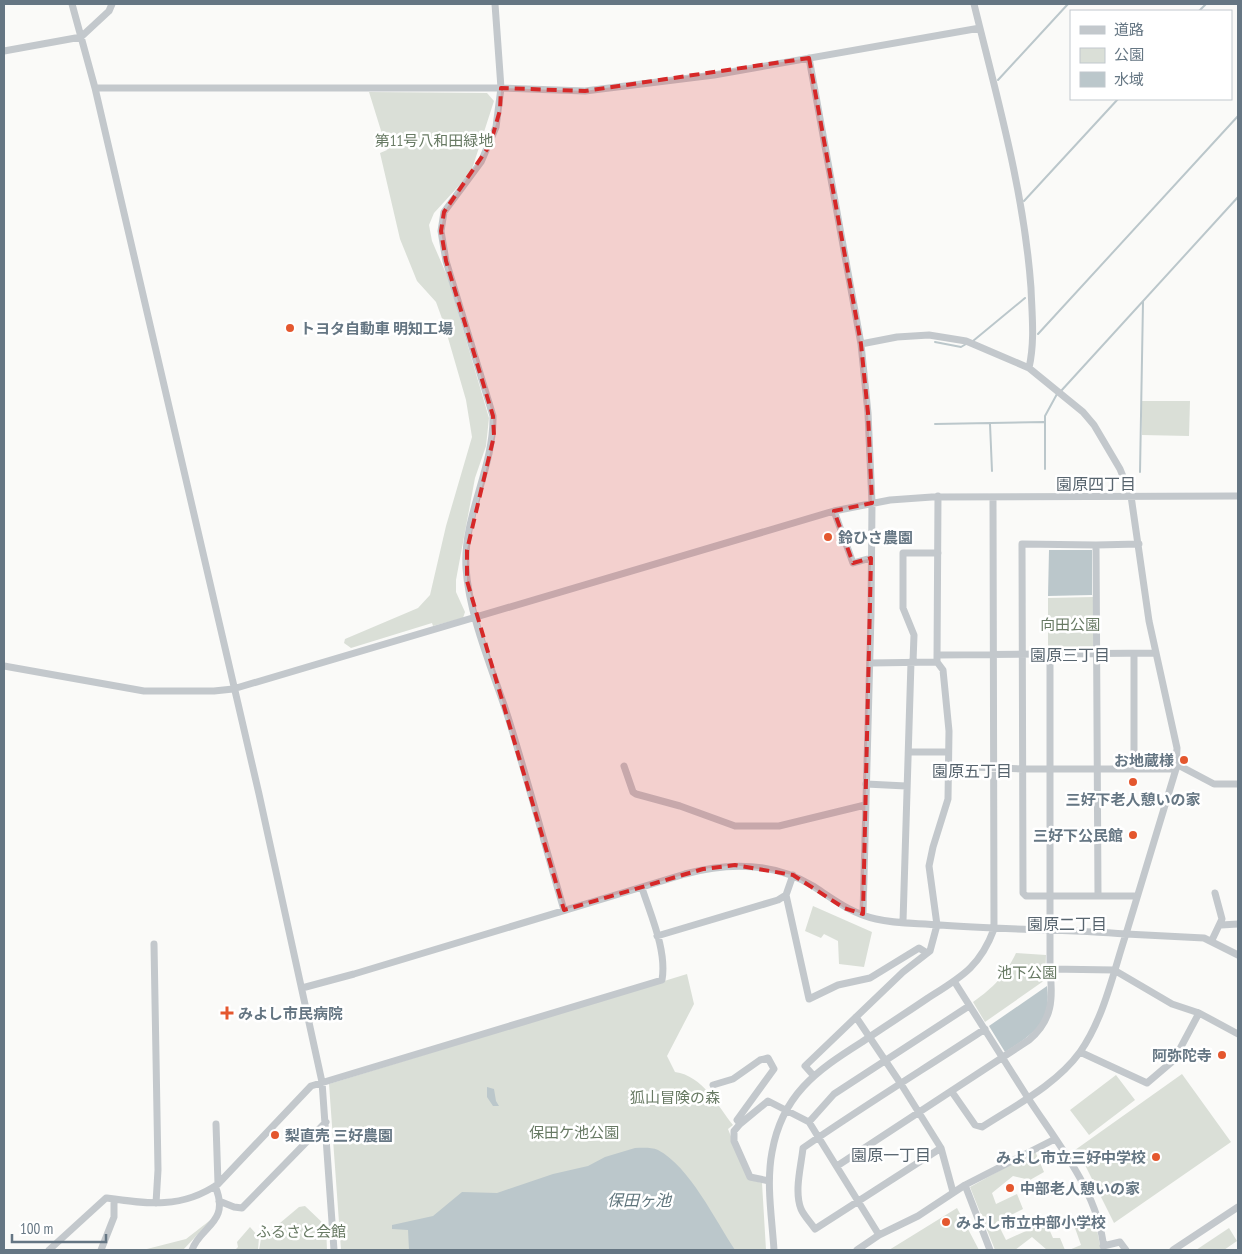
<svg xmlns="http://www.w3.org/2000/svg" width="1242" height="1254" font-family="'PT Sans Narrow','Noto Sans JP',sans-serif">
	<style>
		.green { fill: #dadfd7 }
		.water { fill: #bbc7cb }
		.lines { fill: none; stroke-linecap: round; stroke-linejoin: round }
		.stream { stroke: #bbc7cb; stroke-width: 2 }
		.minor { stroke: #c3c8cc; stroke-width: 7 }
		.marked { fill: #d62828; fill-opacity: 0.2; stroke: #d62828; stroke-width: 4; stroke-dasharray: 10 6; stroke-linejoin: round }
		.poi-dot { fill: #e4572e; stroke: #fff; stroke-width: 2 }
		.labels { text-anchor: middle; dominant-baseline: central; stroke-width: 5; stroke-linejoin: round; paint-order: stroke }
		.park-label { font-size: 15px; fill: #687a64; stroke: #fff }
		.poi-label { font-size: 15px; font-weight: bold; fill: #657683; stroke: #fff; text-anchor: start }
		.neighbourhood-label { font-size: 16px; fill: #57646e; stroke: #fff }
		.water-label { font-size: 16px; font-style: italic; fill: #60757c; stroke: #fff }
	</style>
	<rect width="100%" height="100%" fill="#fafaf8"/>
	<path class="green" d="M369,92l118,1 7,8 -21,65 -7,12 -32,35 -5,12 3,16 16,37 41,140 -3,28 -11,32 -19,102v12l9,20 -2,6 -30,8 -1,-3 -81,25 -7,-5 1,-4 73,-31 12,-13 16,-69 26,-89 -6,-37 -22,-76 -8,-22 -19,-21 -17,-42 -20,-86 7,-3z
		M1142,401h48l-1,35 -47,-1z
		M1093,597v53h-45v-52z
		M813,906l59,26 -8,35 -25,-3 -1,-23 -14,-7 -3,4 -16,-7z
		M1016,953l30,2 -1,25 -60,42 -12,-20c21,-15 32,-26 43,-49z
		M687,974l7,30 -27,52 8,16c28,4 42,33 58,53l-5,4 20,50 14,4 4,67h-425l-12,-166z
		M1182,1074l49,68 -117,81 -29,-58 -10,-15z
		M1116,1075l19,25 -46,35 -19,-25z
		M1035,1151l9,21 -14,8 -17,-4 -21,17 4,11 21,-10 6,15 -26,13 9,18 40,-18 7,16h7l5,12h-18l-15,-13 -17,13h-20l-25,-63z
		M305,1206l21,20 1,24h-68l2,-11 38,-32z
		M957,1208l22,42h-90z
		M213,1218l-30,32h-40l43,-11z
		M1095,1220l6,30h-32l12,-5 -6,-17z
		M250,1227l9,10 -1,13h-23l3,-3 -1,-5z
		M1229,1228l8,13 -13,9h-28z"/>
	<path class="water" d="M1049,550h43v45l-44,1z
		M1047,986c5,37 -14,48 -42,66l-16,-26z
		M487,1087l7,2 2,12 3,5h-6l-6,-9z
		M635,1148c7,0 16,-1 23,2 32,17 57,70 77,100h-326l-1,-20 -16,-1v-4l41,-9 29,-24 35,1 56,-19 35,-8 17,-9z"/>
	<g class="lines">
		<path class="stream" d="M1199,11l7,-7
			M998,80l70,-76
			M1024,201l94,-102
			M1038,334l200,-218
			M973,341l52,-43
			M935,342l26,5 5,-3
			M1061,391l177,-194
			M935,424l109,-2
			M990,424l2,47
			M1045,469v-53l12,-22
			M1140,472l3,-170"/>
		<path class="minor" d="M72,4l23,84 164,706 58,265 5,23 12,168
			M495,4l6,84 -5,39 -15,35 -37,50 -3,19 5,30 47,155c1,52 -30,100 -27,152 3,48 27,103 42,149 20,64 37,129 56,193
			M974,4c23,94 50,187 57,284 1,28 4,53 -2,80
			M4,51l77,-14 28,-26 3,-7
			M809,58l52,286 7,69 4,90 -1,111 -8,300
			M95,88h406l84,3 129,-16 266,-47
			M834,511l19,52 18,-5
			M1096,545l-74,-1 1,349 3,3h111
			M1134,654v113
			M938,655l217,-2
			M913,662l1,-27 -11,-27v-55h35
			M870,663l67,-1
			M4,666l140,25h70l19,-2 601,-178 56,-11 42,-3 306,-1
			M909,752h39
			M1176,764l38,20h24
			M624,766l9,26 3,2 44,12 55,20h44l86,-21
			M948,766l75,3h153
			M866,784l40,2
			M786,895l7,-20
			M1098,895l-2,-350 43,-1
			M903,922l8,-260
			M1221,925l17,-1
			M657,936l121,-36 8,-5 23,104 29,-14 32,-7 49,-30 8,5
			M1212,940l10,-21 -7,-26
			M154,944l4,226 -2,33
			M1050,969l64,1 58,34 27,9 39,21
			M954,981c25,39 49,78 74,117 30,46 71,95 76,152
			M302,988l52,-14 331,-100c44,-12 88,-12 128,12 20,13 39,28 63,33 21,5 43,4 64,6 62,5 124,4 186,9l50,-165 1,-21 -28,-127 -18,-125 -11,-27 -26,-44 -11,-13 -54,-44 -63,-27 -37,-6 -32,2 -36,7
			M856,1017l43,64 2,3 40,64 -126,81c-4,-6 -11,-13 -14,-20 -7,-18 0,-42 2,-61 59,-41 121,-79 182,-119
			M1080,1052l67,31 27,-23 25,-47
			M813,1075l-8,-9 98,-94 27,-21 7,-26 -8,-59 4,-19 15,-48 1,-68 -6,-61 -6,-8 1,-166
			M713,1085l20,-6 27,-19 8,-2 6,11 -37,51 3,4 -6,7v10l16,36 19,4
			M952,1092l23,33 7,2c34,-22 74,-42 98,-75 24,-34 33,-79 46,-118l78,4 34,17
			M809,1122l25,-28 135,-88
			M216,1124l2,60
			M740,1124l28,-23 41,21 70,113
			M941,1148l12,44
			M837,1166l192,-126c24,-20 24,-42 21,-71v-315
			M965,1185l25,65
			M219,1201l15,6 8,1 84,-86
			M1103,1246l17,-4 6,8
			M49,1250l57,-52c42,6 76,11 112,-14l93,-98 351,-106c5,-29 -11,-64 -20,-92
			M101,1250l13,-33v-18
			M192,1250c8,-24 39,-27 23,-64
			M774,1250c-2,-32 -8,-66 -2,-98 10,-57 44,-81 90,-110 22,-15 44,-29 66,-44 33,-21 52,-31 66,-69l-1,-432
			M857,1250l22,-15 39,-19 47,-31 90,-46
			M1173,1250l65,-43"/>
	</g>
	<path class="marked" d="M809,58l52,286 7,69 4,90 -38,8 19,52 18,-5 -8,356 -19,-6 -51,-33 -58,-10 -32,4 -139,41 -97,-329v-31l27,-114 -1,-20 -47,-155 -5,-30 3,-19 46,-67 10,-35 1,-22 84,3z"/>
	<g class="poi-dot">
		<circle cx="290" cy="328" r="5"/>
		<circle cx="828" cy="537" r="5"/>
		<circle cx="1184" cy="760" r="5"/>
		<circle cx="1133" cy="782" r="5"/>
		<circle cx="1133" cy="835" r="5"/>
		<path d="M224.5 1005.5h5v5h5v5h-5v5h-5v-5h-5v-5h5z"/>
		<circle cx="1222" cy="1055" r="5"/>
		<circle cx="275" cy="1135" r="5"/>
		<circle cx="1156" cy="1157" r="5"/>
		<circle cx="1010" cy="1188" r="5"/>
		<circle cx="946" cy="1222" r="5"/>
	</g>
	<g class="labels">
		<g class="park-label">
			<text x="434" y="140">第11号八和田緑地</text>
			<text x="1070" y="624">向田公園</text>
			<text x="1027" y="972">池下公園</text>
			<text x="675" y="1097">狐山冒険の森</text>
			<text x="574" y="1132">保田ケ池公園</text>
			<text x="301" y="1231">ふるさと会館</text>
		</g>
		<g class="poi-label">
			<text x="300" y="328">トヨタ自動車 明知工場</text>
			<text x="838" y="537">鈴ひさ農園</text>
			<text x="1174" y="760" text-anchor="end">お地蔵様</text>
			<text x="1133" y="799" text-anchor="middle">三好下老人憩いの家</text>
			<text x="1123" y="835" text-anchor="end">三好下公民館</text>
			<text x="238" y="1013">みよし市民病院</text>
			<text x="1212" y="1055" text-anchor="end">阿弥陀寺</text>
			<text x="285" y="1135">梨直売 三好農園</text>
			<text x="1146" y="1157" text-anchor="end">みよし市立三好中学校</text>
			<text x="1020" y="1188">中部老人憩いの家</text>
			<text x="956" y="1222">みよし市立中部小学校</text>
		</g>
		<g class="neighbourhood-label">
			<text x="1096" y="484">園原四丁目</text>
			<text x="1070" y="655">園原三丁目</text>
			<text x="972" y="771">園原五丁目</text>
			<text x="1067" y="924">園原二丁目</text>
			<text x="891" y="1155">園原一丁目</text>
		</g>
		<g class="water-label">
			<text x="639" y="1200">保田ヶ池</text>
		</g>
	</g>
	<rect width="1242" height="1254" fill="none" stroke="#657683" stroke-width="10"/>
	<rect x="1070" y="10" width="162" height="90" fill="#ffffff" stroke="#c1c8cd"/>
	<rect x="1080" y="26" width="25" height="8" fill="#c3c8cc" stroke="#c1c8cd"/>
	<text x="1114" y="35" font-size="15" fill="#657683">道路</text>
	<rect x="1080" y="48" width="25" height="15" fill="#dadfd7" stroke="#c1c8cd"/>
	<text x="1114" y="60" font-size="15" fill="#657683">公園</text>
	<rect x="1080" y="72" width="25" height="15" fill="#bbc7cb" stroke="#c1c8cd"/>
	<text x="1114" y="85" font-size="15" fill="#657683">水域</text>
	<path d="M12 1234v8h94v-8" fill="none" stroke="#657683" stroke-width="2.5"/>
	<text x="20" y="1234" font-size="15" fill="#657683" stroke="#ffffff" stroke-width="4" paint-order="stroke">100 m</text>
</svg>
